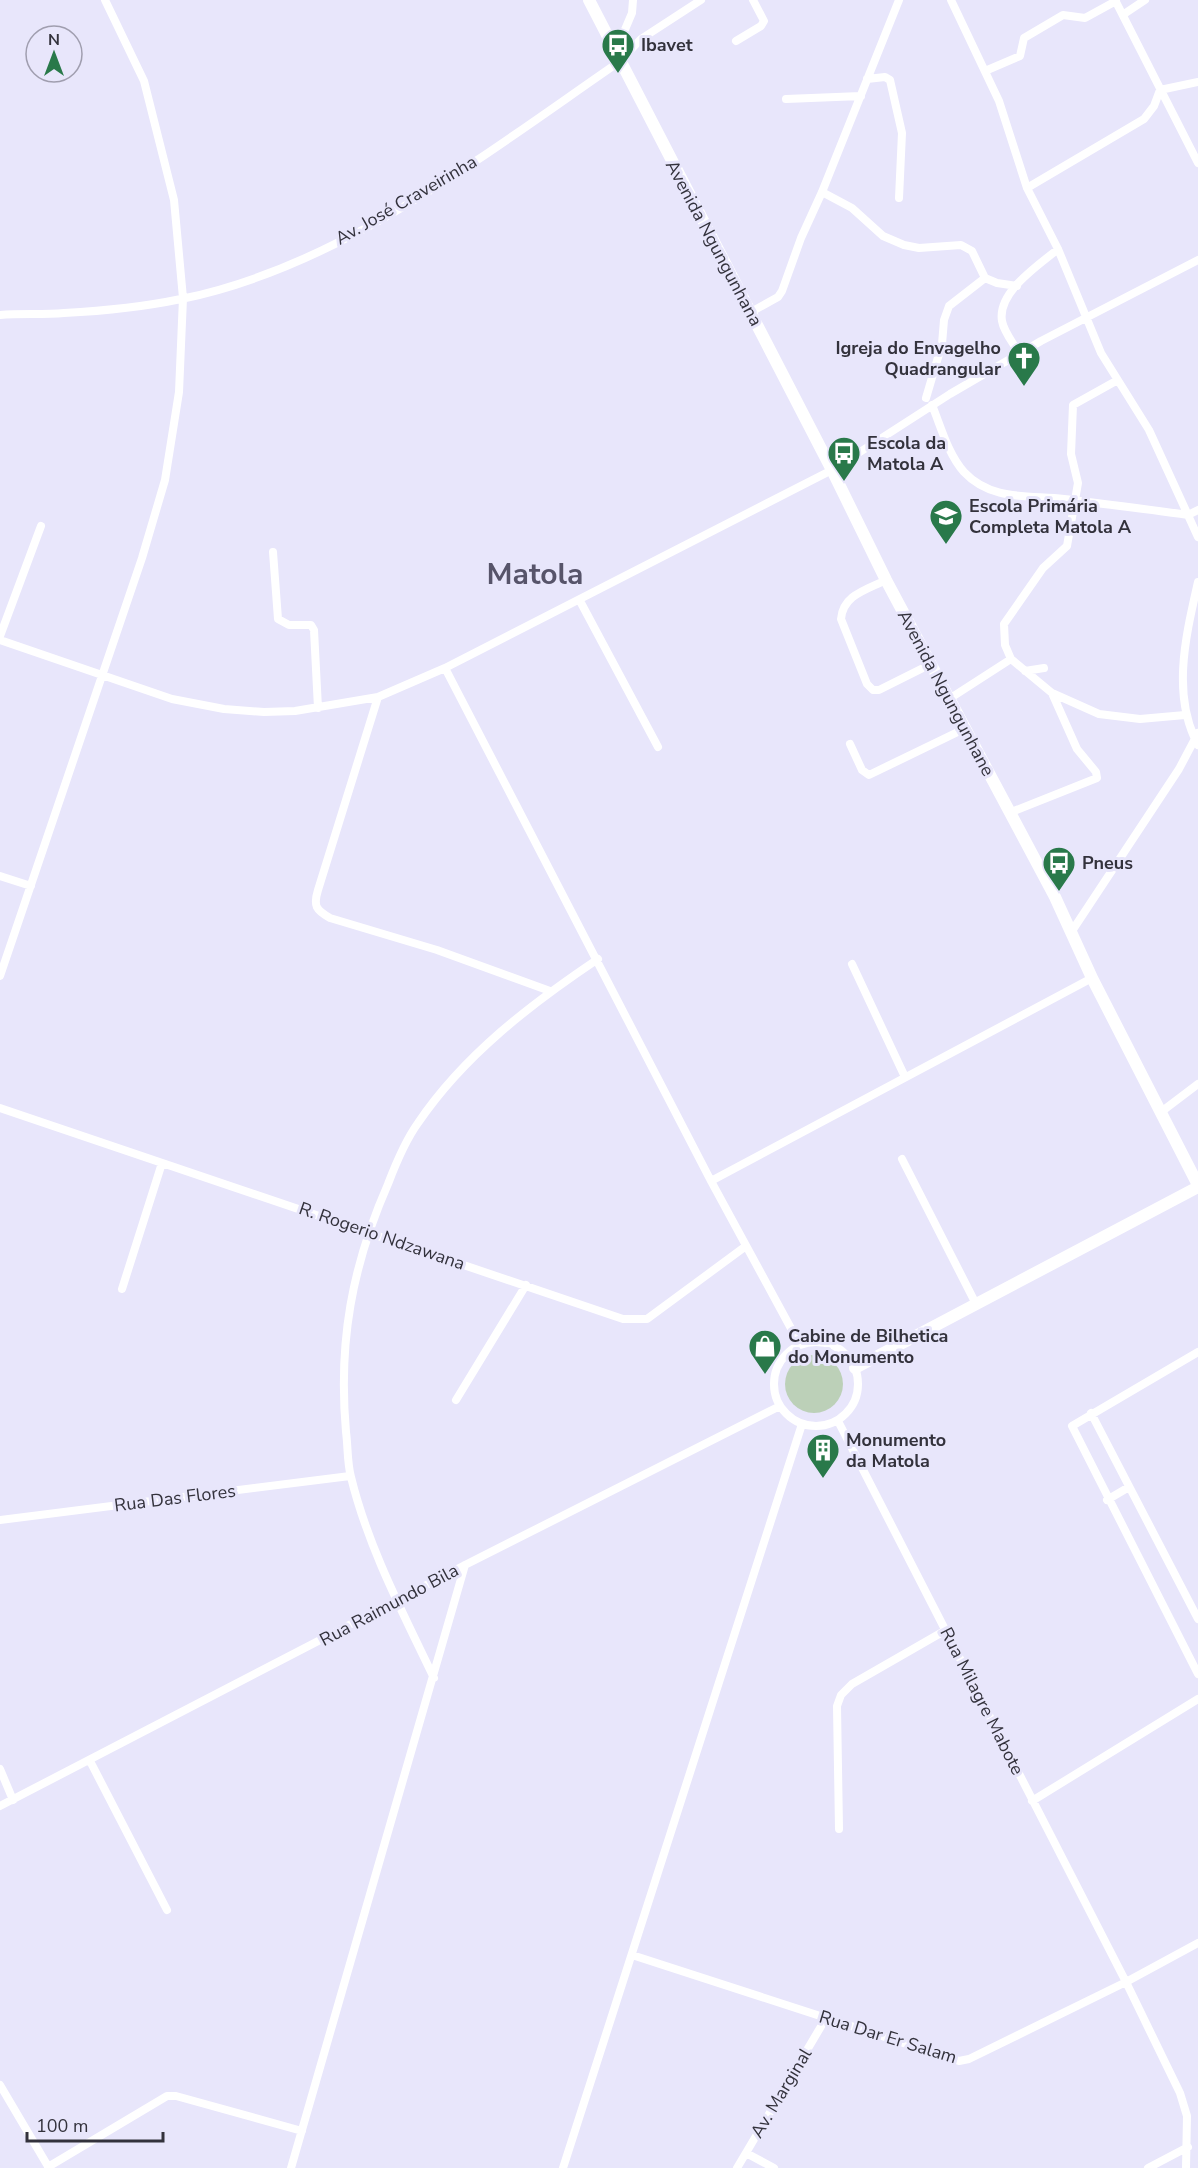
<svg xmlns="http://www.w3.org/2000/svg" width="1198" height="2168" font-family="'Nunito Sans',sans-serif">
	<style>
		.green { fill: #bcd0b8 }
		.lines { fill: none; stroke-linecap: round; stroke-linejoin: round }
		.street { stroke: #fff; stroke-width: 8 }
		.secondary { stroke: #fff; stroke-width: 12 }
		.labels { text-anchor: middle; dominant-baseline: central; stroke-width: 6; stroke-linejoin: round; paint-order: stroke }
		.poi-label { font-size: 18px; font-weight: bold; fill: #33323c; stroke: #e8e6fb; text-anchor: start }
		.street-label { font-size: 18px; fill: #33323c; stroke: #e8e6fb }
		.town-label { font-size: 30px; font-weight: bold; fill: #57546a; stroke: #e8e6fb }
	</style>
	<rect width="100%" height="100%" fill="#e8e6fb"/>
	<path class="green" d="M785 1384a29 29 0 1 1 58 0a29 29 0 1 1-58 0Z"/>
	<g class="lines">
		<path class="street" d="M951,0l48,101 28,87 31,61 43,104 48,77 49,107
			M1115,0l83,163
			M1124,14l21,-14
			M736,41l25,-15 3,-5 -11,-21
			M615,53l17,-40 1,-13
			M985,71l35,-15 4,-18 39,-23 22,3 31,-17
			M867,79l18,-2 5,3 12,53 -3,65
			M786,99l75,-3
			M1027,188l117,-69 10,-13 6,-16 38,-8
			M822,192l30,16 31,28 21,9 15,3 42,-3 11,6 13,27 12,5 20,3
			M751,312l27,-15 4,-6 19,-53 21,-46 77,-192
			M0,315c21,-2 42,0 64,-2 39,-2 79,-6 117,-14 160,-32 307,-147 438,-237l22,-23 60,-39
			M1020,355c-5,-10 -16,-22 -18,-34 -5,-29 37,-56 56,-72
			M1116,381l-43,24 -2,49 7,29 -11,63 -24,22 -39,56 1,21 6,14 41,34 47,21 41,5 45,-4
			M926,398l16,-54 2,-24 5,-14 36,-28
			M932,405c9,22 16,49 32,67 27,29 65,23 100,27 41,5 83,10 124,16l10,-5
			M273,552l5,67 11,6h22l3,5 4,78
			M886,580c-20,10 -43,15 -45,39l26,65 6,6h6l52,-26
			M1198,582c-12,53 -27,113 0,163
			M580,601l78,146
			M0,636l41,-110
			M0,640l172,59 52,10 40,3 31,-1 83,-14 67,-29 387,-198 118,-76 91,-53 157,-81
			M445,668l266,513 89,164
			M1025,671l19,-3
			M378,697l-60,193c-5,16 -2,20 12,28l107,32 113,41
			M949,699l62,-40
			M850,744l12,26 7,5 97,-47
			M1009,813l88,-35 -1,-6 -19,-23 -25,-56
			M0,876l31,10
			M1072,931l107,-162 19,-36
			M852,964l53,113
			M0,976l142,-418 23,-78 14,-88 4,-94 -9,-98 -30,-119 -39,-81
			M0,1108l623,211h24l99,-73
			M1161,1112l37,-28
			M902,1159l74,145
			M711,1181l381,-203
			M122,1289l40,-126
			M774 1384a42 42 0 1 1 84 0a42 42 0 1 1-84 0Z
			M1198,1352l-126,74 126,248
			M456,1400l70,-115
			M1091,1413l107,206
			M838,1421l288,561 54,111 7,23 -1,52
			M1107,1500l22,-13
			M0,1520l350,-44
			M434,1678c-31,-65 -66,-131 -83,-201 -4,-15 -3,-31 -5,-45 -8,-90 6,-166 42,-248 8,-21 17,-43 30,-61 46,-68 113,-119 180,-164
			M90,1761l77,149
			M0,1769l13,31
			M1032,1801l166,-102
			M0,1806l465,-241 315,-159
			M839,1829l-2,-123 4,-11 11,-11 94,-54
			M632,1955l327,106 10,-2 157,-77 72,-39
			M0,2085l49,83
			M746,2153l28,15
			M48,2167l119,-71h9l126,35
			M291,2168l174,-603
			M563,2168l239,-744
			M737,2168l89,-150
			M1148,2168l40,-21"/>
		<path class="secondary" d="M589,0l243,470 54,110 169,317 37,81 106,207
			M855,1368l343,-181"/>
	</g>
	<defs>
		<symbol id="bus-pin" viewBox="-11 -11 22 30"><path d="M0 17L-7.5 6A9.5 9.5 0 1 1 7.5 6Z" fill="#29794a" stroke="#e8e6fb"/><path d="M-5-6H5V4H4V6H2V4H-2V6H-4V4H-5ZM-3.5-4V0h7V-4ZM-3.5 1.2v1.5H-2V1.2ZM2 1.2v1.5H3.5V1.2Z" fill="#fff"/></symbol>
		<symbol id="church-pin" viewBox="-11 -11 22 30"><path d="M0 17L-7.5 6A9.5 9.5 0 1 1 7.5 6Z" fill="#29794a" stroke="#e8e6fb"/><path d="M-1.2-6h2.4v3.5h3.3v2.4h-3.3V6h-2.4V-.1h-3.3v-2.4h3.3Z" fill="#fff"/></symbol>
		<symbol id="school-pin" viewBox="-11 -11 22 30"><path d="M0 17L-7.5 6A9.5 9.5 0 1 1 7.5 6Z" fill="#29794a" stroke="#e8e6fb"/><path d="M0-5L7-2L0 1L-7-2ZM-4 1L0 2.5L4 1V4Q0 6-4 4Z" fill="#fff"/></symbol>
		<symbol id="shop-pin" viewBox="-11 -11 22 30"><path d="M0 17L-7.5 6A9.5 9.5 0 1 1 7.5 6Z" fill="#29794a" stroke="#e8e6fb"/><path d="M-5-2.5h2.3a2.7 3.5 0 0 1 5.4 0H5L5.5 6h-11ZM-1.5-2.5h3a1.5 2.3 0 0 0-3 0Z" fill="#fff"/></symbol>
		<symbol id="building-pin" viewBox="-11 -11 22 30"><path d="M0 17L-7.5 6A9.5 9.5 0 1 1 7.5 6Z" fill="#29794a" stroke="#e8e6fb"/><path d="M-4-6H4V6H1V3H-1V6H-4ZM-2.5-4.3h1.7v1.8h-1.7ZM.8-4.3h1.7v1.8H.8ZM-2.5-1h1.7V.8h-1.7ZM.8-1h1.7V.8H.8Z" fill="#fff"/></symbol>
	</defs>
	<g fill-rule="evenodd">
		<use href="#bus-pin" x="599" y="26" width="38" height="52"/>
		<use href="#church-pin" x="1005" y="339" width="38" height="52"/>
		<use href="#bus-pin" x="825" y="434" width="38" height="52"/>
		<use href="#school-pin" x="927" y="497" width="38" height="52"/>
		<use href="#bus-pin" x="1040" y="844" width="38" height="52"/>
		<use href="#shop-pin" x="746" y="1327" width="38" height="52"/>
		<use href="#building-pin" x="804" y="1431" width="38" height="52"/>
	</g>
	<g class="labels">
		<g class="poi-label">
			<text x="641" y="45">Ibavet</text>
			<text x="1001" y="348" text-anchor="end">Igreja do Envagelho<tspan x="1001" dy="21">Quadrangular</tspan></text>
			<text x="867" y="443">Escola da<tspan x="867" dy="21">Matola A</tspan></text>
			<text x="969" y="506">Escola Primária<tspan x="969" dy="21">Completa Matola A</tspan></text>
			<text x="1082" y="863">Pneus</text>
			<text x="788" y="1336">Cabine de Bilhetica<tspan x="788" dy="21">do Monumento</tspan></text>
			<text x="846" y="1440">Monumento<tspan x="846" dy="21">da Matola</tspan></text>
		</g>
		<g class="street-label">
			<text transform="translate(406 200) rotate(-30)">Av. José Craveirinha</text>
			<text transform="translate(714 243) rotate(62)">Avenida Ngungunhana</text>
			<text transform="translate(946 693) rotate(62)">Avenida Ngungunhane</text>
			<text transform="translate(382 1236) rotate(19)">R. Rogerio Ndzawana</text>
			<text transform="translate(175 1498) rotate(-7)">Rua Das Flores</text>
			<text transform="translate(389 1605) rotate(-28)">Rua Raimundo Bila</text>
			<text transform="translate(982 1701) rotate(63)">Rua Milagre Mabote</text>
			<text transform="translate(888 2037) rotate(17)">Rua Dar Er Salam</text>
			<text transform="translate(781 2093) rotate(-59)">Av. Marginal</text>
		</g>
		<g class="town-label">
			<text x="535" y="574">Matola</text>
		</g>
	</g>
	<g transform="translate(54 54)"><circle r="28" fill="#e8e6fb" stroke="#a09eaf" stroke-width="1.5"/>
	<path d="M0-4.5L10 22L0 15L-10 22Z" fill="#29794a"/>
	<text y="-9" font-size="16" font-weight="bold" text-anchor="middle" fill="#33323c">N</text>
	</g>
	<path d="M27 2132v9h136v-9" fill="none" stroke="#33323c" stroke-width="3"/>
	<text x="36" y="2132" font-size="18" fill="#33323c" stroke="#e8e6fb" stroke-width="4.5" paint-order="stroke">100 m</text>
</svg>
